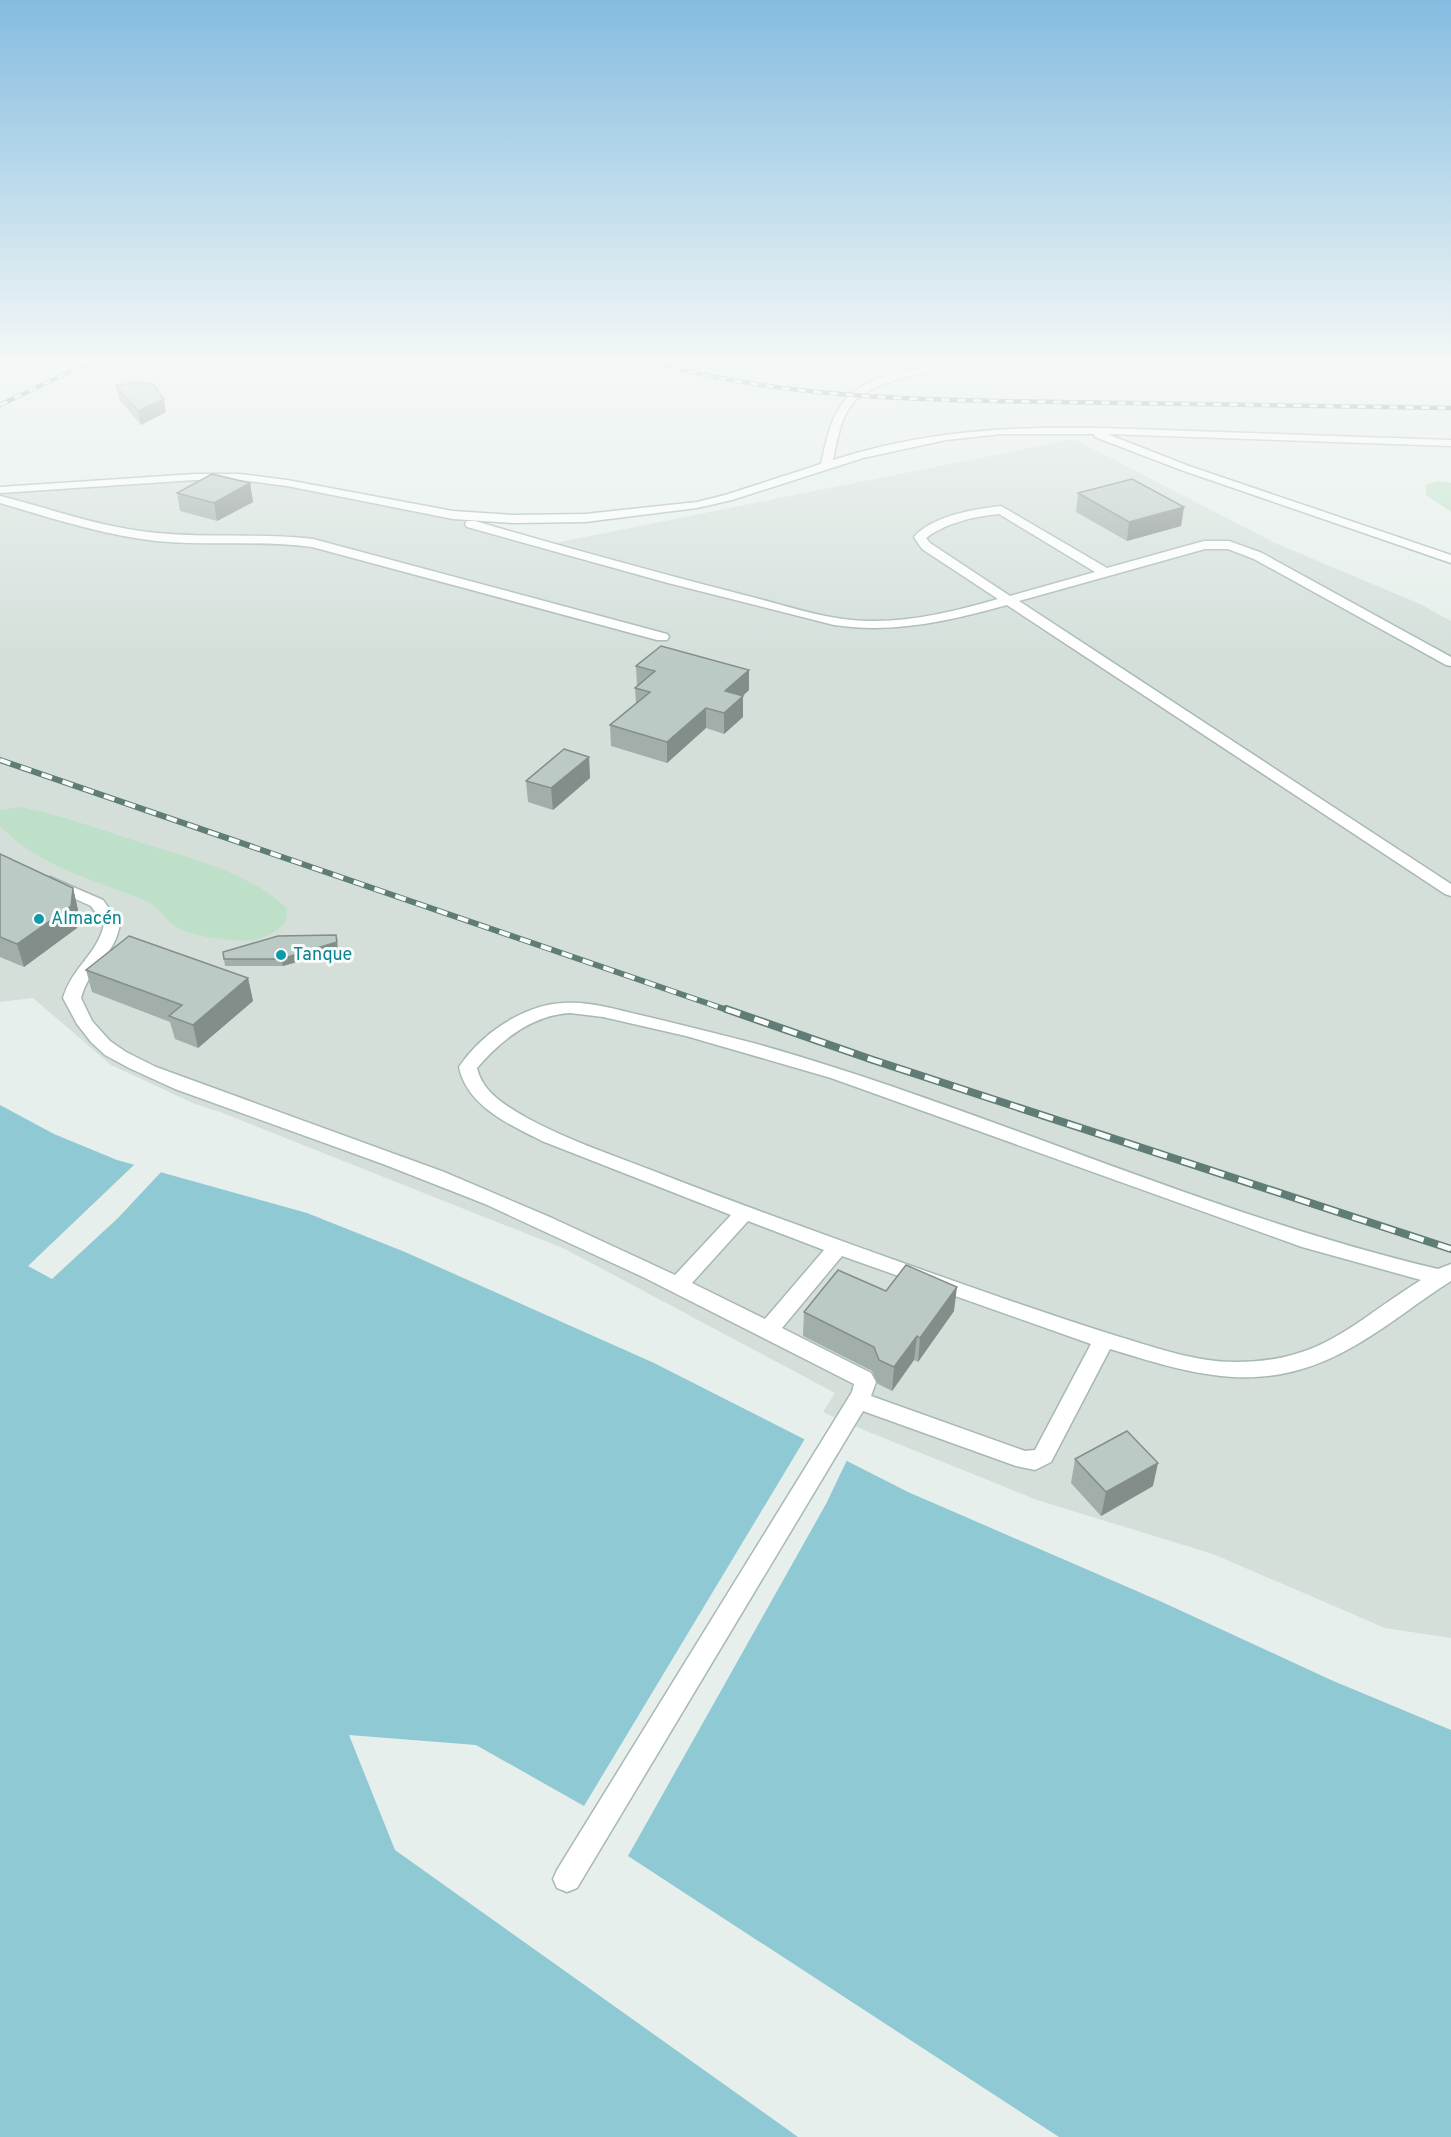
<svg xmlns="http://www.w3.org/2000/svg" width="1451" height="2137" font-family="Overpass,sans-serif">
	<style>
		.built { fill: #d4dfda }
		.green { fill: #bfe0c8 }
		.water { fill: #8ec9d4 }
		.pier { fill: #e6efeb }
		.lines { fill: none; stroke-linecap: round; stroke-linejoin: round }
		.minor-casing { stroke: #a8b8b2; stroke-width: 3 }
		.minor { fill: #fff; fill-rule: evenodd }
		.rail-far2-casing { stroke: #5f7d75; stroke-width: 4.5 }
		.rail-far1-casing { stroke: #5f7d75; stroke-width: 6 }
		.rail-casing { stroke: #5f7d75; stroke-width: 8 }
		.rail-far2 { stroke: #f7fbf9; stroke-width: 3; stroke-dasharray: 8; stroke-linecap: butt }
		.rail-far1 { stroke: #f7fbf9; stroke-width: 4; stroke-dasharray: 11; stroke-linecap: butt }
		.rail { stroke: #f7fbf9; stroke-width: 5; stroke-dasharray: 15; stroke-linecap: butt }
		.wall { fill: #a1aea9 }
		.shaded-wall { fill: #838d89 }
		.building { fill: #bbcac4; stroke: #838d89; stroke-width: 1.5 }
		.culture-dot { fill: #0f9aa8; stroke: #f7fbf9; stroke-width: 2 }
		.labels { text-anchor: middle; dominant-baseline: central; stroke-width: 6; stroke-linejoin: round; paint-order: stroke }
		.culture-label { font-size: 18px; fill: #0d838f; stroke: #f7fbf9; text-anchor: start }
	</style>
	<rect width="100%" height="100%" fill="#e6efeb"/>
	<path class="built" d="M1111,359h88l-34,4 -21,8z
		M1074,439l201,104 145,61 31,17v1017l-66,-10 -172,-74 -176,-54 -193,-78 -21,-10 12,-19 -270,-144 -345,-137 -25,-8 -84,-39 -78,-67 -33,4v-512l240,-13 179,32 126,36z"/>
	<path class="green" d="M1437,481l14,2v29l-25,-17v-10z
		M19,807c41,7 76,21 114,33 54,18 111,29 154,68l-1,14c-7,7 -17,14 -27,17 -16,5 -66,-2 -81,-11 -12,-6 -19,-22 -32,-27 -50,-21 -106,-33 -146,-75v-16z"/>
	<path class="water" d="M0,1105l54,29 63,26 190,53 98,39 249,111 254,129 254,110 169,78 120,50v407h-1451z"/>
	<path class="pier" d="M136,1163l27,7 -45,48 -66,61 -24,-13z
		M806,1437l42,21 -22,46 -198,352 431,281h-261l-403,-287 -46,-115 127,10 108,61z"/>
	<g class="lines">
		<defs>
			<path id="minor" d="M976,359h25l-5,3c-36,5 -120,13 -144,42 -12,15 -15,38 -19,56 121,-39 234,-34 359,-29 87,3 173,6 259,9v6l-344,-12 82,32 262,89v8l-270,-93 -86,-33 -1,-3h-92l-56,6 -83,18 -131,42 -35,8 -112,14 -72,1 -60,-4 -166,-33 -47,-6h-45l-195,13v-6l195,-13h45l47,6 166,31 60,4 72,-1 112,-12 28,-7 96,-31c5,-22 9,-46 24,-64 24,-29 95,-36 131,-41z
				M0,496c52,13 102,32 157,37 52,5 104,0 156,6l354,95 2,3 -2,3h-10l-345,-93c-52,-7 -104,-1 -156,-6 -53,-6 -105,-23 -156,-38z
				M1001,506l106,62 97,-27h25l33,12 189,104v9l-5,-1 -192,-106 -26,-10h-23l-186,52 432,283v12l-6,-2 -438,-289c-58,16 -113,29 -173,20l-166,-42 -201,-56 -2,-3 2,-3h8c89,26 179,51 269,74 41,10 82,25 124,26 45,1 88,-10 130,-22l-76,-50 -8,-12c18,-21 60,-28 87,-31zM999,514l96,58 -85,24 -80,-53 -4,-5c19,-15 50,-22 73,-24z
				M50,877l53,23 17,24c-5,32 -31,43 -39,74l11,23 18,20 16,11 30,15 288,105 108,46 123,57 56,-60 -189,-74c-32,-16 -75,-35 -83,-74 22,-33 64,-62 104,-64 26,-2 52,6 77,12 39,9 78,19 117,29 230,65 448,170 681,225l13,-5v17c-32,20 -62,45 -95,64 -88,52 -155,32 -246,4l-59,113 -16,8 -19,-4 -153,-55 -286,477 -10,4 -10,-4 -4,-9 4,-9 295,-478 2,-8 -209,-106 -160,-74 -102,-40 -208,-75 -46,-21 -24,-13 -14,-13 -14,-18 -14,-26c9,-31 35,-44 41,-74l-13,-18 -47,-21 -2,-3 2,-3zM570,1013l33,4 83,19 145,42 471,169 119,33c-68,42 -98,82 -185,82 -40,0 -79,-14 -116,-25 -78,-24 -155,-52 -231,-79 -80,-29 -159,-57 -238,-88 -42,-16 -85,-31 -124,-52 -21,-12 -45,-26 -50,-50 24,-28 55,-53 93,-55zM748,1221l76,29 -59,69 -73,-36zM842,1256l249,88 -56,106 -10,1 -154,-55 5,-14 -5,-9 -89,-45z"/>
		</defs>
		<use href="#minor" class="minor-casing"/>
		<use href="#minor" class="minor"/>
		<defs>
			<path id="rail-far2" d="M641,359c136,40 278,41 419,43 130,2 261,4 391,6
				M0,405l96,-46"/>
			<path id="rail-far1" d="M0,760l730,251"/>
			<path id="rail" d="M726,1009l147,51 578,189"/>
		</defs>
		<use href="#rail-far2" class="rail-far2-casing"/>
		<use href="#rail-far1" class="rail-far1-casing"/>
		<use href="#rail" class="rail-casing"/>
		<use href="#rail-far2" class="rail-far2"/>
		<use href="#rail-far1" class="rail-far1"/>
		<use href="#rail" class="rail"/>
	</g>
	<path class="wall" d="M1056,359h44l-25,8z
		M1129,359h35l-18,6z
		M116,386l50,26 -25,13 -22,-26z
		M250,483l3,19 -36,19 -37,-10 -3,-18z
		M1078,493l106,14 -3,19 -54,15 -51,-29z
		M636,666l113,4v20l-6,6v21l-19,17 -18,-6 -39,35 -56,-17 -1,-21 26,-21 -1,-16 2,-2z
		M589,757l1,21 -37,32 -25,-8 -2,-21z
		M0,854l73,34 5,22 -1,18 -53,39 -24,-10z
		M336,935l2,15 -55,16h-58l-2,-14z
		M86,970l162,8 5,23 -55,47 -23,-9 -5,-17 -78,-30z
		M886,1291l68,20 -36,51 -4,-2 -22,31 -14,-7 -6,-13 -69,-35 1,-24z
		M1075,1459l78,27 -52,30 -30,-33z"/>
	<path class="shaded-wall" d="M1076,359h24l-25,8z
		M1146,359h18l-18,6z
		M164,399l2,13 -25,13 -3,-14z
		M250,483l3,19 -36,19 -3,-18z
		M1184,507l-3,19 -54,15 2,-19z
		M749,670v20l-24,21v-20z
		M743,696v21l-19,17v-21z
		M706,708v20l-39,35v-21z
		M589,757l1,21 -37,32 -2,-22z
		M73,888l5,22 -1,18 -53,39 -7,-23z
		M337,942l1,8 -55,16 -2,-7z
		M248,978l5,23 -55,47 -5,-23z
		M957,1287l-3,24 -36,51 2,-24z
		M917,1336l-3,24 -22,31 2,-24z
		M1158,1463l-5,23 -52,30 5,-24z"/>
	<path class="building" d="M136,382l17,2 11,15 -26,12 -22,-25z
		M212,474l38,9 -36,20 -37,-10z
		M1132,479l52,28 -55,15 -51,-29z
		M661,646l88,24 -24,21 18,5 -19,17 -18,-5 -39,34 -57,-17 40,-33 -15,-4 20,-17 -19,-5z
		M564,749l25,8 -38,31 -25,-7z
		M0,854l73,34 -2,18 -54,38 -17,-7z
		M336,935l1,7 -56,17h-57l-1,-7 55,-16z
		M129,936l119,42 -55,47 -24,-9 13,-11 -96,-35z
		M906,1265l51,22 -37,51 -3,-2 -23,31 -15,-7 -5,-13 -70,-35 34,-42 48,21z
		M1127,1431l31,32 -52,29 -31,-33z"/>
	<linearGradient id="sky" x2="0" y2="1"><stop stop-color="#84bce0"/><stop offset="0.55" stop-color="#f4f8f6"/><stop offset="1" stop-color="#f4f8f6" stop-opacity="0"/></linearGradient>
	<rect width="1451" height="658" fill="url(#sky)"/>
	<g class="culture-dot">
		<circle cx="39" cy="919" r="6"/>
		<circle cx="281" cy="955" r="6"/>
	</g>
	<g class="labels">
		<g class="culture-label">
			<text x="51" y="919">Almacén</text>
			<text x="293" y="955">Tanque</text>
		</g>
	</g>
</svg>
